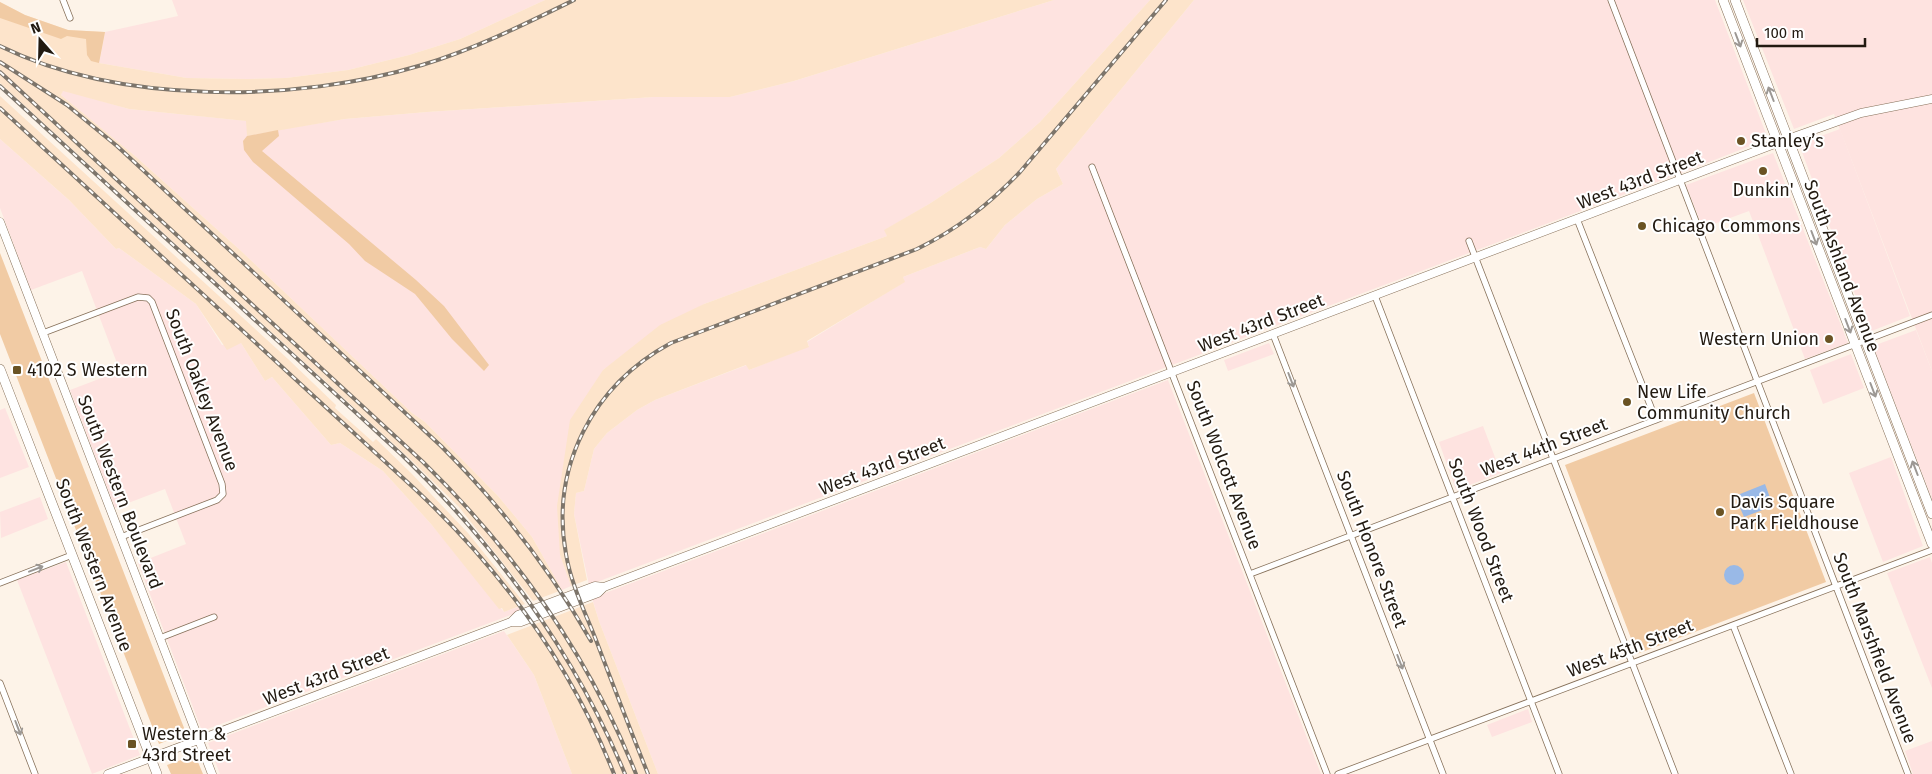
<svg xmlns="http://www.w3.org/2000/svg" width="1932" height="774" font-family="'Fira Sans',sans-serif">
	<style>
		.commercial { fill: #fee3e1 }
		.industrial { fill: #fee3e0 }
		.built { fill: #fde4cb }
		.green { fill: #f1cba4 }
		.water { fill: #99b9e7 }
		.lines { fill: none; stroke-linecap: round; stroke-linejoin: round }
		.minor-casing { stroke: #856f58; stroke-width: 7 }
		.tertiary-casing { stroke: #856f58; stroke-width: 9 }
		.secondary-casing { stroke: #856f58; stroke-width: 10 }
		.minor { stroke: #fff; stroke-width: 5.5 }
		.tertiary { stroke: #fff; stroke-width: 8 }
		.secondary { stroke: #fff; stroke-width: 9 }
		.rail-casing { stroke: #7d756b; stroke-width: 4 }
		.rail { stroke: #fff; stroke-width: 2; stroke-dasharray: 5.5; stroke-linecap: butt }
		.oneway { stroke: #9c9894 }
		.poi-dot { fill: #6a5323; stroke: #fff; stroke-width: 2 }
		.labels { text-anchor: middle; dominant-baseline: central; stroke-width: 4; stroke-linejoin: round; paint-order: stroke }
		.poi-label { font-size: 18px; fill: #221a11; stroke: #fff; text-anchor: start }
		.street-label { font-size: 18px; fill: #221a11; stroke: #fff }
	</style>
	<rect width="100%" height="100%" fill="#fdf3e8"/>
	<path class="commercial" d="M1612,0h103l53,139 -87,34z
		M1840,129l70,187 -41,16 -70,-188z
		M1773,153l75,190 -43,16 -56,-148 -46,17 -17,-43z
		M1916,330l16,41v128l-59,-153z
		M1269,343l5,11 -46,17 -4,-11z
		M1851,354l13,34 -41,16 -13,-34z
		M5,408l24,59 -29,11v-68z
		M1891,457l32,89 -40,16 -34,-89z
		M40,497l8,22 -47,19 -1,-26z
		M1930,557l2,6v125l-45,-115z
		M66,562l74,193 -48,19 -75,-194z
		M1528,709l4,13 -40,15 -5,-12z
		M1932,741v33h-19l-8,-23z"/>
	<path class="industrial" d="M172,0h373l-85,39 -51,16 -61,15 -62,8 -38,1 -61,-1 -88,-15 6,-31 73,-16z
		M1054,0h96l-110,122 -41,36 -70,46 -44,26 2,6 -183,68 -101,66 -43,185 11,31 -9,4 -30,-53 -34,-41 -73,-74 -13,-9 -172,-163 -105,-94 -74,-61 2,-5 66,19 118,12v14l98,-16 82,-7 227,-15h76l64,-16z
		M1194,0h418l69,173 -1092,412 -15,-71 2,-21 8,-2 10,-42 13,-16 30,-23 18,-10 92,-35 2,5 60,-24 -2,-4 97,-60 -1,-5 77,-30 6,2 19,-24 32,-26 26,-15 -7,-15z
		M1743,0h189v371l-98,-257 -40,15z
		M0,139l70,62 46,48 3,-1 77,56 26,41 19,-2 24,38 7,-4 59,68 9,-2 43,28 48,53 73,88 14,-5 3,4 -319,120 -64,-168 48,-19 -21,-55 -50,19 -45,-118 50,-19 -38,-100 -51,19 -31,-82z
		M1168,380l153,394h-663l-59,-153 -7,-23z
		M1483,426l18,47 -45,17 -17,-48z
		M504,631l30,44 38,99h-352l-12,-31z"/>
	<path class="built" d="M545,0h509l-260,81 -64,16h-76l-227,15 -82,7 -98,17 -1,-15 -117,-12 -66,-18 -2,4 74,61 105,94 172,163 13,9 73,74 34,41 30,53 -29,11 -74,-94 -49,-48 -410,-376v-81l25,13 43,15 37,2 -6,31 88,15 61,1 38,-1 62,-8 61,-15 51,-16z
		M1150,0h44l-138,169 7,15 -26,15 -32,26 -19,24 -6,-2 -77,30 2,5 -98,59 2,6 -60,23 -3,-5 -91,35 -18,10 -30,23 -13,16 -10,42 -8,2 -2,21 13,66 -16,6 -11,-31 -3,-49 13,-86 33,-50 57,-45 44,-21 183,-68 -3,-6 45,-26 70,-46 41,-36z
		M0,96l288,263 48,46 -1,3 38,34 3,-3 36,35 56,59 57,71 -21,8 -2,-4 -3,1 -68,-85 -48,-53 -43,-28 -9,2 -59,-68 -7,4 -24,-38 -14,7 -31,-46 -77,-56 -3,1 -47,-49 -69,-61z
		M593,602l6,19 59,153h-86l-38,-99 -27,-40z"/>
	<path class="green" d="M0,2l25,13 43,15 37,2 -6,31 -8,-2 -4,-6 -1,-16 -19,-3 -6,3 -61,-21z
		M278,130l1,6 -17,15 154,129 28,26 45,59 -5,6 -32,-32 -37,-45 -50,-33 -16,-17 -96,-82 -9,-12 -1,-9 4,-5z
		M0,253l186,480 -27,11 -159,-410z
		M1754,393l72,189 -189,72 -72,-189z
		M195,755l8,19h-32l-4,-9z"/>
	<path class="water" d="M1765,484l8,22 -29,11 -9,-21z
		M1724 575a10 10 0 1 1 20 0a10 10 0 1 1-20 0Z"/>
	<g class="lines">
		<defs>
			<path id="minor" d="M63,0l7,18
				M1611,0l297,774
				M1092,167l235,607
				M1577,219l79,201
				M1469,241l206,533
				M1375,296l184,478
				M43,333l95,-36 10,1 4,4 70,182 1,10 -6,6 -96,37
				M1273,334l170,440
				M1250,574l682,-259
				M0,583l72,-28
				M1733,625l58,149
				M160,638l54,-21
				M0,683l35,91
				M1338,774l594,-224"/>
			<path id="tertiary" d="M0,222l212,552
				M511,622l7,-7 77,-29 9,1
				M108,774l403,-152h10l77,-29 6,-6 1184,-448 73,-26 71,-14"/>
			<path id="secondary" d="M1723,0l209,544
				M1735,0l197,514
				M0,369l157,405"/>
		</defs>
		<use href="#minor" class="minor-casing"/>
		<use href="#tertiary" class="tertiary-casing"/>
		<use href="#secondary" class="secondary-casing"/>
		<use href="#minor" class="minor"/>
		<use href="#tertiary" class="tertiary"/>
		<use href="#secondary" class="secondary"/>
		<defs>
			<path id="rail" d="M0,46c120,59 296,57 422,19 53,-16 103,-41 152,-65
				M0,62l67,43 50,41 324,300c59,59 109,123 150,195
				M0,72l423,390c91,89 166,194 213,312
				M0,86l402,369c95,92 172,197 223,319
				M0,108l416,382c85,80 155,175 198,284
				M648,774c-18,-45 -35,-89 -52,-134 -11,-28 -25,-56 -30,-86 -16,-87 27,-169 105,-211l246,-94c41,-20 72,-45 103,-77l146,-172"/>
		</defs>
		<use href="#rail" class="rail-casing"/>
		<use href="#rail" class="rail"/>
	</g>
	<defs><path id="oneway-shaft" d="M-6 0H5M1.5-3L5.5 0L1.5 3" fill="none" stroke-width="1.6" stroke-linecap="round" stroke-linejoin="round" transform="scale(1.25)"/></defs>
	<g class="oneway">
		<use href="#oneway-shaft" transform="translate(1738 40) rotate(69)"/>
		<use href="#oneway-shaft" transform="translate(1771 94) rotate(-111)"/>
		<use href="#oneway-shaft" transform="translate(1814 238) rotate(69)"/>
		<use href="#oneway-shaft" transform="translate(1848 326) rotate(69)"/>
		<use href="#oneway-shaft" transform="translate(1291 380) rotate(69)"/>
		<use href="#oneway-shaft" transform="translate(1873 390) rotate(69)"/>
		<use href="#oneway-shaft" transform="translate(1915 468) rotate(-111)"/>
		<use href="#oneway-shaft" transform="translate(36 569) rotate(-21)"/>
		<use href="#oneway-shaft" transform="translate(1400 662) rotate(69)"/>
		<use href="#oneway-shaft" transform="translate(18 728) rotate(69)"/>
	</g>
	<g class="poi-dot">
		<circle cx="1741" cy="141" r="5"/>
		<circle cx="1763" cy="171" r="5"/>
		<circle cx="1642" cy="226" r="5"/>
		<circle cx="1829" cy="339" r="5"/>
		<rect x="12" y="365" width="10" height="10" rx="2.5"/>
		<circle cx="1627" cy="402" r="5"/>
		<circle cx="1720" cy="512" r="5"/>
		<rect x="127" y="739" width="10" height="10" rx="2.5"/>
	</g>
	<g class="labels">
		<g class="poi-label">
			<text x="1751" y="141">Stanley’s</text>
			<text x="1763" y="190" text-anchor="middle">Dunkin'</text>
			<text x="1652" y="226">Chicago Commons</text>
			<text x="1819" y="339" text-anchor="end">Western Union</text>
			<text x="27" y="370">4102 S Western</text>
			<text x="1637" y="392">New Life<tspan x="1637" dy="21">Community Church</tspan></text>
			<text x="1730" y="502">Davis Square<tspan x="1730" dy="21">Park Fieldhouse</tspan></text>
			<text x="142" y="734">Western &amp;<tspan x="142" dy="21">43rd Street</tspan></text>
		</g>
		<g class="street-label">
			<text transform="translate(1640 180) rotate(-21)">West 43rd Street</text>
			<text transform="translate(1842 266) rotate(69)">South Ashland Avenue</text>
			<text transform="translate(1261 323) rotate(-21)">West 43rd Street</text>
			<text transform="translate(202 390) rotate(69)">South Oakley Avenue</text>
			<text transform="translate(1544 447) rotate(-21)">West 44th Street</text>
			<text transform="translate(1224 465) rotate(69)">South Wolcott Avenue</text>
			<text transform="translate(882 466) rotate(-21)">West 43rd Street</text>
			<text transform="translate(120 492) rotate(69)">South Western Boulevard</text>
			<text transform="translate(1481 530) rotate(69)">South Wood Street</text>
			<text transform="translate(1372 549) rotate(69)">South Honore Street</text>
			<text transform="translate(94 565) rotate(69)">South Western Avenue</text>
			<text transform="translate(1630 648) rotate(-21)">West 45th Street</text>
			<text transform="translate(1875 648) rotate(69)">South Marshfield Avenue</text>
			<text transform="translate(326 676) rotate(-21)">West 43rd Street</text>
		</g>
	</g>
	<g transform="translate(40 40) rotate(340)" stroke="#ffffff" stroke-width="4" paint-order="stroke">
	<path d="M0-4L9 19L0 12L-9 19Z" fill="#221a11"/>
	<text y="-8" font-size="14" font-weight="bold" text-anchor="middle" fill="#221a11">N</text>
	</g>
	<path d="M1757 38v8h108v-8" fill="none" stroke="#221a11" stroke-width="2.5"/>
	<text x="1764" y="38" font-size="15" fill="#221a11" stroke="#ffffff" stroke-width="4" paint-order="stroke">100 m</text>
</svg>
